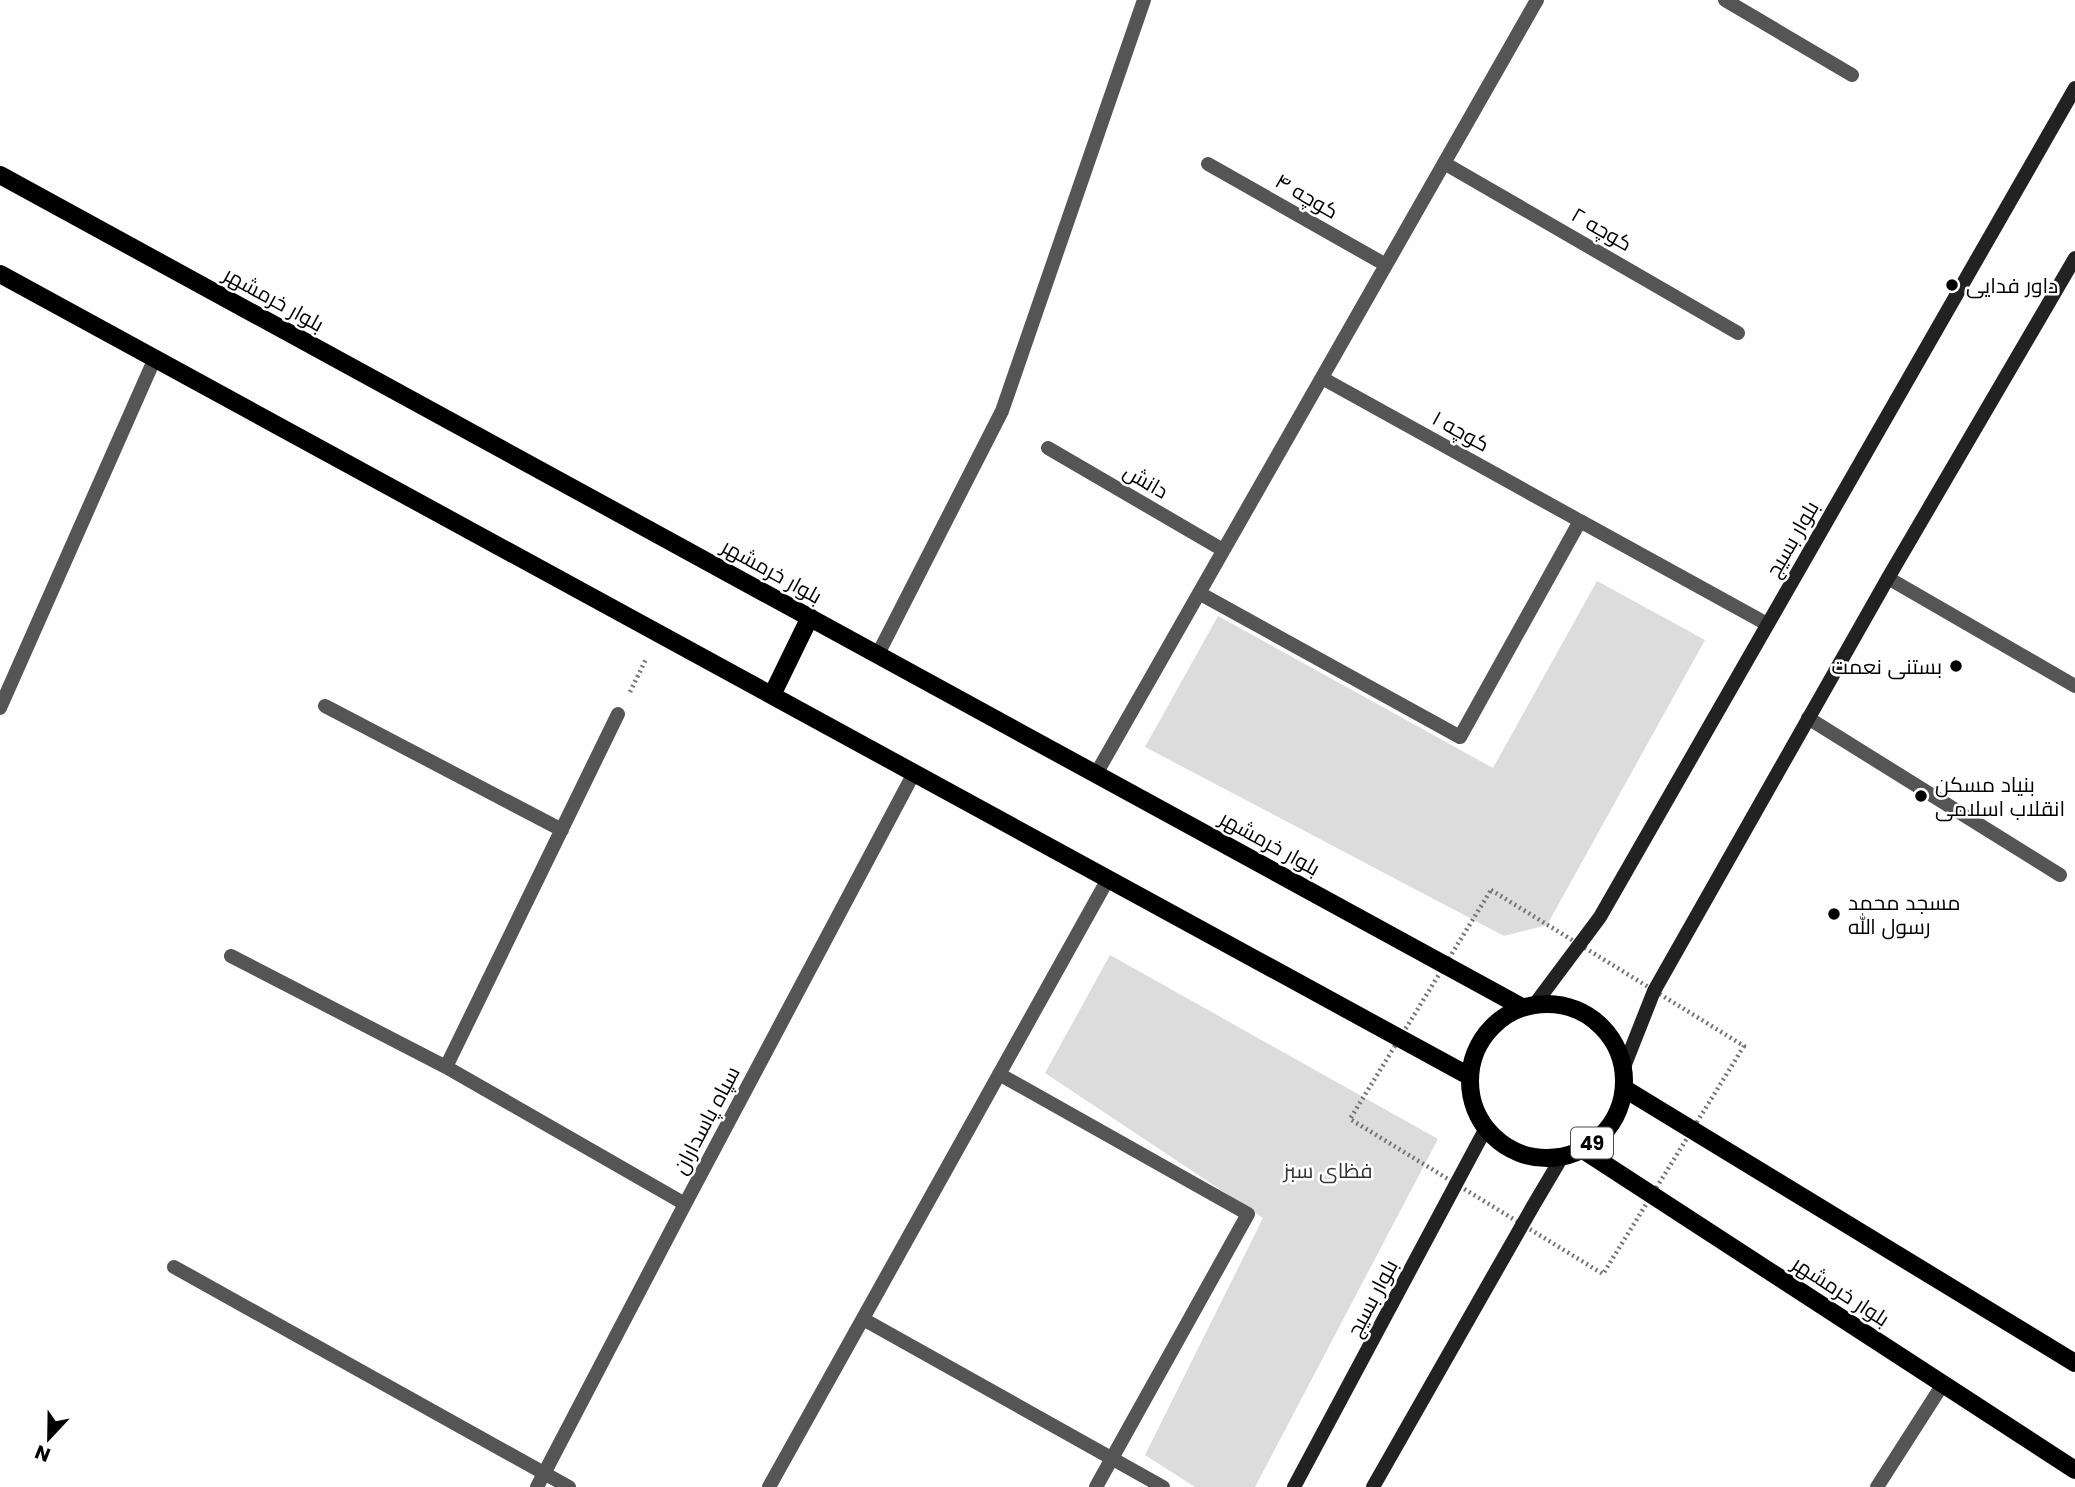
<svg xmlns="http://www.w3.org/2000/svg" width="2075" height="1487" font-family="Poppins,Cairo,sans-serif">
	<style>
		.green { fill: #dcdcdc }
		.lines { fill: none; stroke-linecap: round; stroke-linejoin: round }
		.path { stroke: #777; stroke-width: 4.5; stroke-dasharray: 2 3.5; stroke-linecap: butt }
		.street { stroke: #555; stroke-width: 14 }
		.secondary { stroke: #222; stroke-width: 14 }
		.primary { stroke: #000; stroke-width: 18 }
		.poi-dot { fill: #000; stroke: #fff; stroke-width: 2.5 }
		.labels { text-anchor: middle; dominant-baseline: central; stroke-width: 5; stroke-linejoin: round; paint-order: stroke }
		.shield { fill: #fff; stroke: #4c4c4c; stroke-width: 2 }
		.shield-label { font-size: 19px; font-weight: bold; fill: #000 }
		.street-label { font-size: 21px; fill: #000; stroke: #fff }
		.poi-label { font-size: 21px; fill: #000; stroke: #fff; text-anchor: start }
		.park-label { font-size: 21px; fill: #333; stroke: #fff }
	</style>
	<rect width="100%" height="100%" fill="#fff"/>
	<path class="green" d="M1597,581l108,59 -158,285 -43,11 -359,-189 73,-131 275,152z
		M1110,955l328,184 -183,348h-60l-50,-32 118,-237 -218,-145z"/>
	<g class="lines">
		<path class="path" d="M630,692l16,-33
			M1491,890l253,156 -141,228 -253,-155z"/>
		<path class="street" d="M1725,0l127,75
			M1444,163l294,170
			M1208,164l178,101
			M1322,378l258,143
			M1048,448l175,102
			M1888,578l187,108
			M1199,593l261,144 120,-216 187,103
			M878,654l124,-243 142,-411
			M325,706l237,124
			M0,708l155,-350
			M618,714l-172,353 239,137
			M1808,718l252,157
			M1096,774l441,-774
			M231,956l215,111
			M999,1074l249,140 -152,273
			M174,1267l395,220
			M863,1319l300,168
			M537,1487l148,-283 229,-431
			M769,1487l339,-608
			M1877,1487l66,-103"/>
		<path class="secondary" d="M1535,1004l65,-87 475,-829
			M1624,1067l30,-76 234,-413 187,-320
			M1294,1487l192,-359
			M1373,1487l160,-281 29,-49"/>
		<path class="primary" d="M0,175l1522,832
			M0,274l1469,802
			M772,695l38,-78
			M1470 1081a77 77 0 1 1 154 0a77 77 0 1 1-154 0Z
			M1625,1089l450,274
			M1583,1150l492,320"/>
	</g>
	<g class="poi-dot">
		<circle cx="1952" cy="285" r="7"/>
		<circle cx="1956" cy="666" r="7"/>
		<circle cx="1921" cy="796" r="7"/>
		<circle cx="1834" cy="914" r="7"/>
	</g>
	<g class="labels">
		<rect class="shield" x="1571" y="1127.5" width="42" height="31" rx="5"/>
		<g class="shield-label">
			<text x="1592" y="1143">49</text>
		</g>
		<g class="street-label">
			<text transform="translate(1307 196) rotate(30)">کوچه ۴</text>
			<text transform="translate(1602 229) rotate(30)">کوچه ۲</text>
			<text transform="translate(274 299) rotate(29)">بلوار خرمشهر</text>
			<text transform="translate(1461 431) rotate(29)">کوچه ۱</text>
			<text transform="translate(1146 481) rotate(30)">دانش</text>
			<text transform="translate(1792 539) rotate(-60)">بلوار بسیج</text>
			<text transform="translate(772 571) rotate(29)">بلوار خرمشهر</text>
			<text transform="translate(1270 843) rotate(29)">بلوار خرمشهر</text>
			<text transform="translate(706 1120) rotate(-62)">سپاه پاسداران</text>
			<text transform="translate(1841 1291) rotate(33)">بلوار خرمشهر</text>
			<text transform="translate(1372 1298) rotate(-62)">بلوار بسیج</text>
		</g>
		<g class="poi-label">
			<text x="1966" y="285">داور فدایی</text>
			<text x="1942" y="666" text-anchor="end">بستنی نعمت</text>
			<text x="1935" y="784">بنیاد مسکن<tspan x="1935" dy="24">انقلاب اسلامی</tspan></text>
			<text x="1848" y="902">مسجد محمد<tspan x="1848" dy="24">رسول الله</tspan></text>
		</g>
		<g class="park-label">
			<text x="1328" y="1170">فظای سبز</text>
		</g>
	</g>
	<g transform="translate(49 1438) rotate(202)" stroke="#ffffff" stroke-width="5" paint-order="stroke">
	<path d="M0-5L12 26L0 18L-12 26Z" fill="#000000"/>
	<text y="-10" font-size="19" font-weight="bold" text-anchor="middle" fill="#000000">N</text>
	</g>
</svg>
